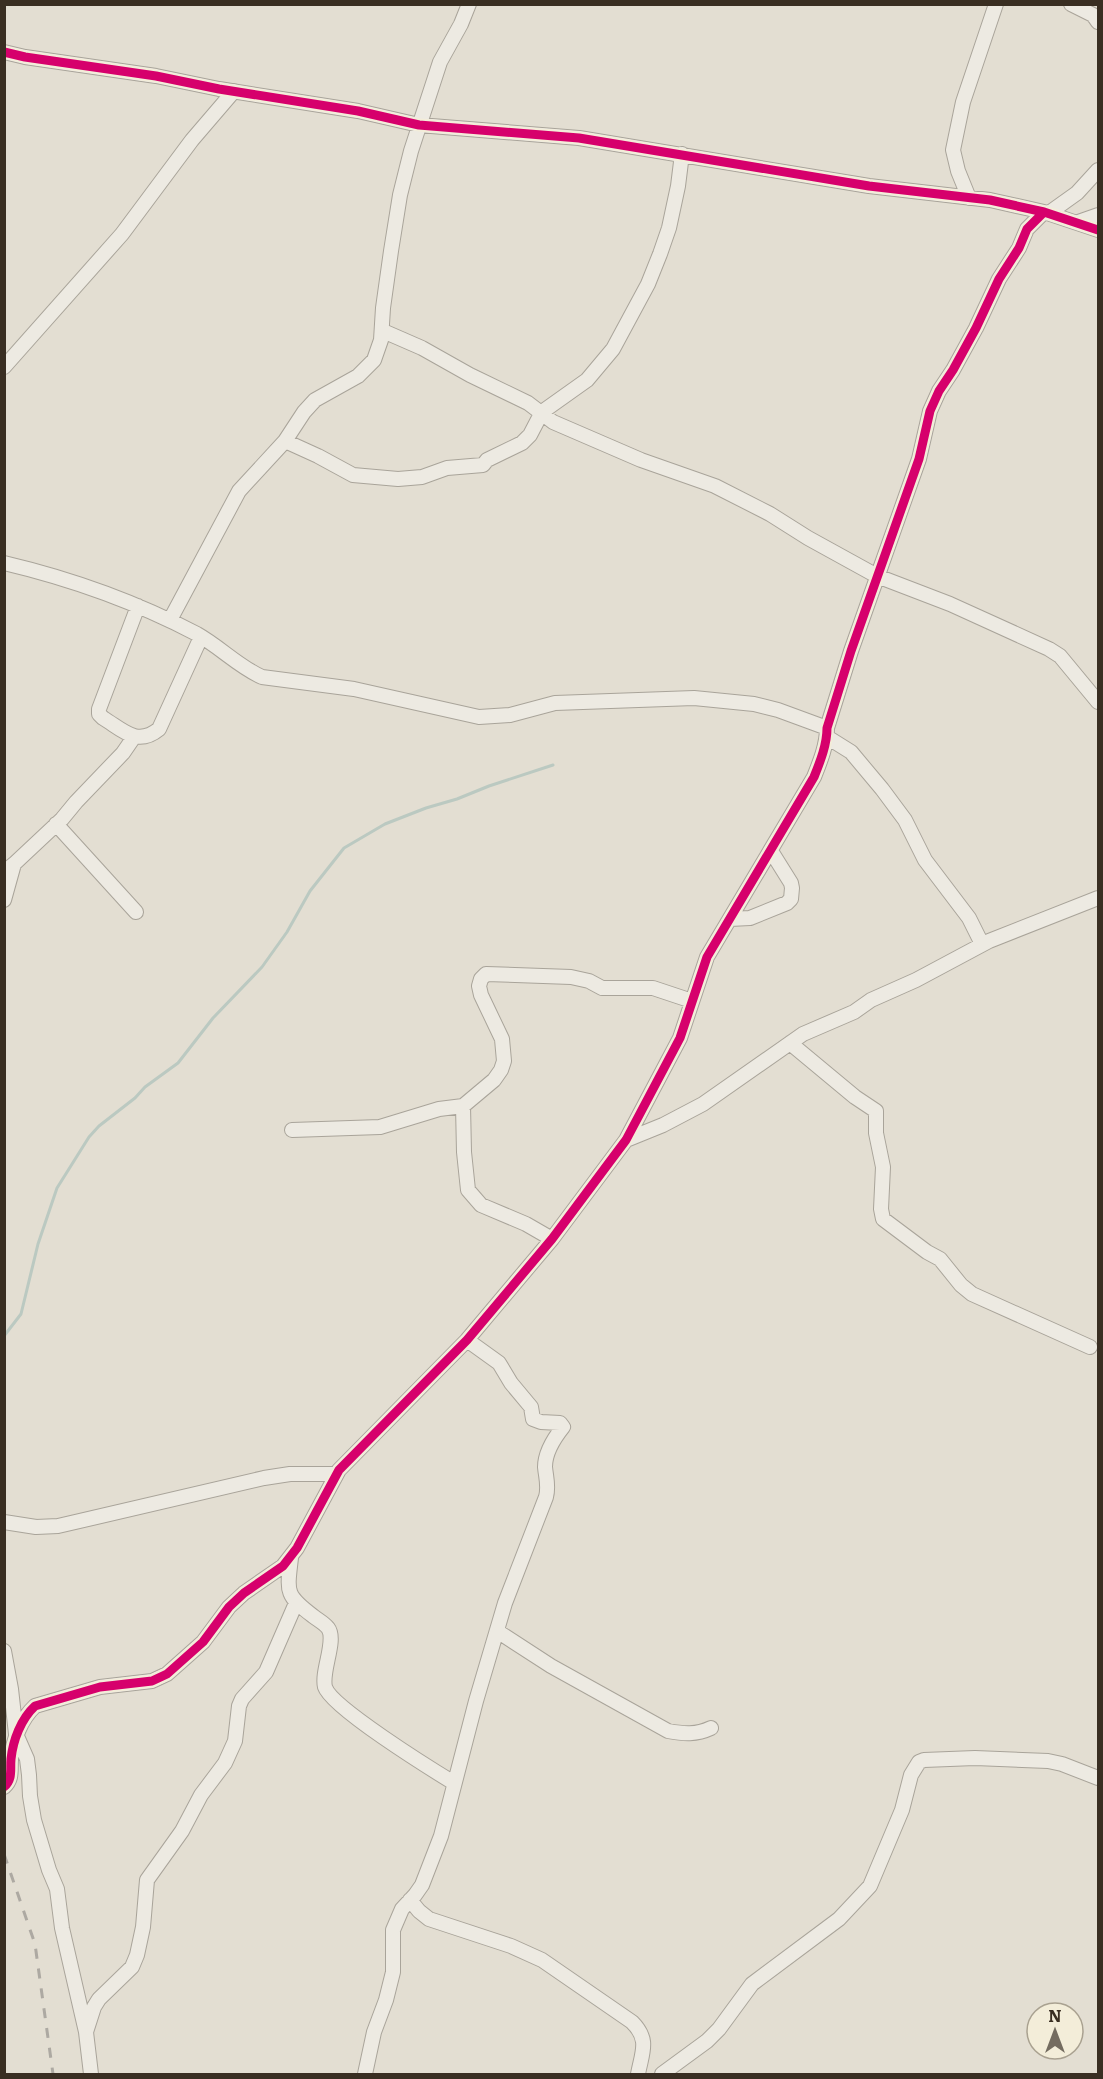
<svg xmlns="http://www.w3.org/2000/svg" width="1103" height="2079" font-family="Literata,serif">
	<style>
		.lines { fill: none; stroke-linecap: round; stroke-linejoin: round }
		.stream { stroke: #bbc9c1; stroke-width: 3 }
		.minor-casing { stroke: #a9a49a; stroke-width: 16 }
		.minor { stroke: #edeae2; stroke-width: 14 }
		.rail { stroke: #ada9a2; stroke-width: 3; stroke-dasharray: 10 10; stroke-linecap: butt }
		.cycleway-casing { stroke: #f3edd9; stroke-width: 13 }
		.cycleway { stroke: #d6006c; stroke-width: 9 }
	</style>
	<rect width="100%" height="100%" fill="#e3ded2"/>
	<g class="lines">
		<path class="stream" d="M4,1336l17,-22 17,-70 19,-56 32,-51 10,-11 36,-28 10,-11 33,-24 35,-45 49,-51 25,-35 23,-41 34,-43 41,-24 41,-16 31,-9 32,-13 64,-21"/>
		<defs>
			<path id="minor" d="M1071,4l22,11 5,7
				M4,52l21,5 131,19 63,13 139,22 61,14 160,13 290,48 121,14 54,12 54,18
				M969,198l-11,-27 -5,-21 10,-48 33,-98
				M1049,213l28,-20 21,-23
				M1078,222l20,-7
				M383,331l39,17 48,27 58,28 25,19 88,38 74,26 55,28 38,24 69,38 73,28 99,45 11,7 38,46
				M4,367l118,-133 70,-94 42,-49
				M285,441l33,15 35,19 45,4 24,-2 25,-9 36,-3 4,-5 35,-17 8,-8 12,-23 45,-32 26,-31 35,-65 12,-30 9,-26 9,-42 4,-32
				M4,563c68,16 132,39 193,71 23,13 42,33 65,43l92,12 125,28 31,-2 45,-12 139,-5 60,6 24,6 49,18
				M138,606l-39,103v5l4,4c20,12 34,29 56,11l42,-92
				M170,620l69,-129 46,-50 19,-29 11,-12 43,-24 16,-16 7,-20 2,-32 8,-57 9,-56 11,-44 29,-89 21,-38 8,-20
				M827,737l24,15 31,37 23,31 20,40 44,58 13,26
				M56,824l80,88
				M4,869l5,-1 5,-4 48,-45 14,-17 47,-49 11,-16
				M4,900l10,-36
				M730,919l20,-1 37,-15 4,-4 1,-11 -1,-5 -20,-32
				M790,1043l65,54 21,14v22l7,34 -2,42 2,10 44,33 13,7 21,26 11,9 118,53
				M463,1106l1,46 4,38 13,15 45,19 26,15
				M292,1130l88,-3 59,-18 24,-3 31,-26 7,-10 3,-9 -2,-22 -21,-44 -2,-9 2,-7 5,-5 85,3 18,4 13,7h51l39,13
				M626,1140l37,-15 40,-21 100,-70 51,-22 17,-12 45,-20 73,-39 109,-43
				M4,1522l32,5 22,-1 206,-48 26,-4h46
				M291,1558c-4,34 -6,37 22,58 5,4 11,7 15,12 9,12 -7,43 -3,59 6,20 106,82 129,96
				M497,1631l54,35 117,65c16,3 28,4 43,-3
				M4,1651l7,38 5,45 11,25 2,16 1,21 4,24 15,50 8,19 5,39 24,104 5,42
				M4,1787c9,-8 6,-17 7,-28 2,-19 10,-40 24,-53l65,-19 52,-6 15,-7 36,-32 26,-35 15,-14 39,-27 14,-18 42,-78 128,-130 85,-101 74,-99 54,-102 27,-81 107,-180c6,-15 13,-32 13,-49l24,-77 68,-192 11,-48 9,-20 14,-21 23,-42 23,-49 20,-31 8,-19 17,-17
				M410,1900l9,11 10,8 82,27 31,14 90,62c18,18 10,30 6,52
				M86,2032l8,-25 5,-8 33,-32 5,-12 6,-28 4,-47 35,-49 19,-36 24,-32 10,-22 4,-35 3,-7 24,-27 30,-69
				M365,2074l9,-42 12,-32 7,-28v-42l9,-21 13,-14 7,-10 19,-49 35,-135 29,-98 41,-106c3,-11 0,-19 -1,-30 0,-14 10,-30 18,-40l-3,-4 -19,-1 -8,-3 -2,-12 -20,-24 -12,-20 -32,-23
				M662,2074l45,-33 12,-12 33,-45 87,-65 31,-33 32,-76 9,-35 8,-13 5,-2 51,-2 73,3 14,3 36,14"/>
		</defs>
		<use href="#minor" class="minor-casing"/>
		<use href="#minor" class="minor"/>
		<path class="rail" d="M4,1854l31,90 18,130"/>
		<defs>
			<path id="cycleway" d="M4,52l21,5 131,19 63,13 139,22 61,14 160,13 290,48 121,14 54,12 54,18
				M4,1787c9,-8 6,-17 7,-28 2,-19 10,-40 24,-53l65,-19 52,-6 15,-7 36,-32 26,-35 15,-14 39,-27 14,-18 42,-78 128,-130 85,-101 74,-99 54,-102 27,-81 107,-180c6,-15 13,-32 13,-49l24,-77 68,-192 11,-48 9,-20 14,-21 23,-42 23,-49 20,-31 8,-19 17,-17"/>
		</defs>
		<use href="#cycleway" class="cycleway-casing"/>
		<use href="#cycleway" class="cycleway"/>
	</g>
	<rect width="1103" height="2079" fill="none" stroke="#392e22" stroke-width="12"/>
	<g transform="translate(1055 2031)"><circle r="28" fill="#f3edd9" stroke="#a9a190" stroke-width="1.5"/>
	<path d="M0-4.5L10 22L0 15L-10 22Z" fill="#746c60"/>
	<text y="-9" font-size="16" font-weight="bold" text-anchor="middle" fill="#392e22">N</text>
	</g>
</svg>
